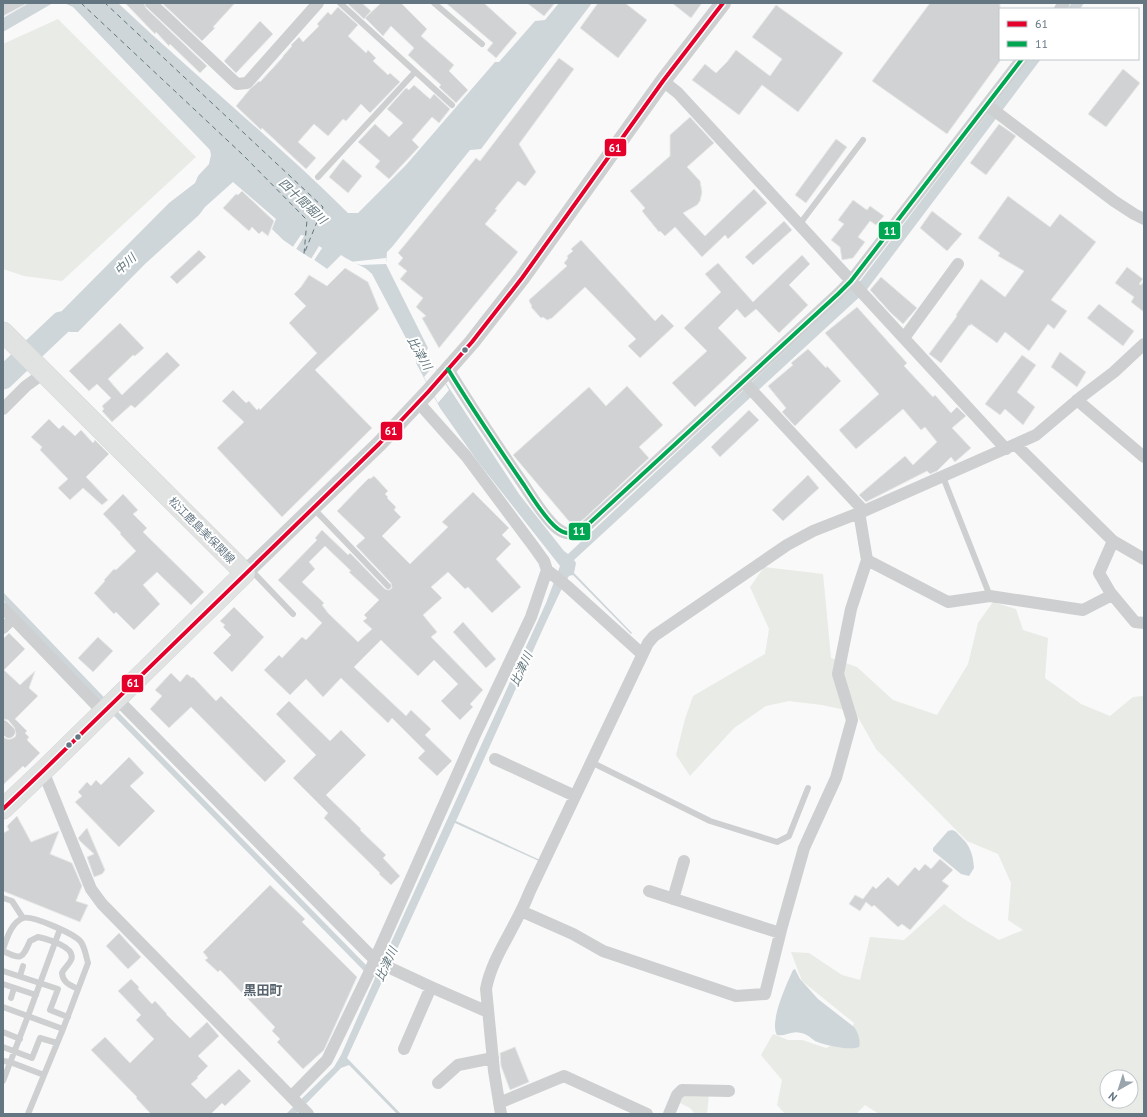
<svg xmlns="http://www.w3.org/2000/svg" width="1147" height="1117" font-family="'PT Sans','Noto Sans JP',sans-serif">
	<style>
		.green { fill: #e8ebe6; fill-rule: evenodd }
		.water { fill: #ced6d9 }
		.pier { fill: #f9f9f9 }
		.lines { fill: none; stroke-linecap: round; stroke-linejoin: round }
		.river { stroke: #ced6d9; stroke-width: 23 }
		.ferry { stroke: #60757c; stroke-width: 1; stroke-dasharray: 5 4; stroke-linecap: butt }
		.building { fill: #d0d2d3; stroke: #e8e8e8; fill-rule: evenodd }
		.primary-casing { stroke: #d5d6d7; stroke-width: 21 }
		.service { stroke: #cecfd0; stroke-width: 6 }
		.minor { stroke: #cecfd0; stroke-width: 12 }
		.tertiary { stroke: #cecfd0; stroke-width: 16 }
		.primary { stroke: #e1e2e2; stroke-width: 20 }
		.bus-1-casing { stroke: #fff; stroke-width: 7 }
		.bus-2-casing { stroke: #fff; stroke-width: 7 }
		.bus-1 { stroke: #e4002b; stroke-width: 4 }
		.bus-2 { stroke: #00a651; stroke-width: 4 }
		.bus-dot { fill: #657683; stroke: #fff; stroke-width: 1.5 }
		.labels { text-anchor: middle; dominant-baseline: central; stroke-width: 4; stroke-linejoin: round; paint-order: stroke }
		.street-label { font-size: 11px; fill: #657683; stroke: #fff }
		.water-label { font-size: 12px; font-style: italic; fill: #60757c; stroke: #fff }
		.quarter-label { font-size: 13px; font-weight: bold; fill: #57646e; stroke: #fff }
		.line-badge { stroke: #fff; stroke-width: 1.5 }
		.badge-label { font-size: 11px; text-anchor: middle; font-weight: bold; fill: #fff }
	</style>
	<rect width="100%" height="100%" fill="#f9f9f9"/>
	<path class="green" d="M58,19l138,138 -134,124 -38,-5 -21,-7v-225z
		M764,567l59,7 8,84 26,9 36,33 44,15 31,-51 10,-41 15,-21 23,7 7,21 25,8 -3,40 36,26 29,12 23,-19 11,-1v418h-265l-14,-9 -9,9h-71l-8,-9 5,-25 -21,-25 12,-21 15,6h14l24,8 22,-10 6,-15 -52,-42 -11,-29 18,1 33,22 18,5 10,-43 34,3 40,-36 20,15 35,21 24,-10 -15,-10 3,-37 -13,-29 -31,-13 -91,-92 -21,-37 -33,-7 -33,-4 -23,5 -32,22 -44,48 -14,-21 9,-36 8,-23 72,-42 4,-25 -19,-42zM1107,1077h24v24h-24z
		M689,1093l20,1 -2,20h-12l-5,-6 -10,-5 3,-6z"/>
	<path class="water" d="M29,3h24l-50,29v-14z
		M64,3h54c75,71 156,137 230,210h10l48,-48 89,-103h4l36,-41 10,-1 14,-17h33l-111,146 -11,1 -78,97 -5,5 -1,12 42,84 -2,3 8,14 85,129 45,57 4,3 293,-274 168,-221h12l-176,233 -291,268 2,3 -2,10 58,60 -1,1 -58,-59 -4,1 -6,10 -17,36 -90,199 84,39 -1,1 -84,-38 -108,235 54,56h-4l-48,-49 -8,3 -45,46h-10l48,-47 7,-12 34,-77 -1,-3 -10,-4 -246,-251 -115,-120v-8l119,124 244,249 10,5 3,-1 167,-366 14,-37 -82,-104 -38,-54 -24,-45 1,-4 -45,-85c-8,-9 -20,-11 -31,-19l-14,14 -13,-9 8,-12 -3,-1 -7,12 -16,-10 8,-13 -3,-1 -8,12 -10,-7 -11,-11 4,-10 -43,-37 -28,25 -6,8 -54,49 -67,68h-7l-7,-1 -21,20 -10,-11 136,-137 26,-20 3,-7 11,-12 2,-9 -1,-5 -137,-143z
		M1072,3h12l-4,6h-13z
		M14,358l10,10 -21,21v-19z
		M952,830c4,1 5,3 8,6 10,9 13,18 14,32l-5,8 -8,-2 -28,-23v-3l15,-17z
		M795,969l5,10 18,20 36,28c4,5 7,14 5,20 -10,4 -35,-2 -44,-6 -4,-3 -8,-7 -14,-8 -9,-3 -16,4 -24,2 -8,-13 10,-52 16,-65z"/>
	<path class="pier" d="M277,234l6,6 10,7 8,-12 3,1 -8,13 15,10 8,-13 3,2 -8,12 13,9 -2,2 -43,-29 -7,-7z
		M386,258v6l-25,1 -11,-3z
		M434,365l15,25 -11,13 -14,-26z"/>
	<g class="lines">
		<path class="river" d="M3,378l58,-55"/>
		<path class="ferry" d="M81,3l162,152 64,65 -3,34 19,-47 -218,-204"/>
	</g>
	<path class="building" d="M3,3h25l-25,13z
		M125,3h19l2,5 61,58 -7,7 -30,-29 -1,2 -13,-14 -1,2z
		M162,3h73l-22,24 2,1 -13,13z
		M347,3h15l9,8 -7,8z
		M381,3h20l26,26 -6,7 33,29 -5,6 19,19 -12,13 -17,-16 2,-2 -33,-30 6,-7 -23,-22 -8,10 -18,-18z
		M446,3h38l33,30 -21,25 -9,-8 6,-7z
		M527,3h28l-11,13z
		M598,3h27l22,17 -29,38 -38,-30z
		M672,3h30l-11,15z
		M930,3h70v58l-53,73 -75,-53z
		M776,5l67,48 -45,59 -36,-27 -23,30 -47,-35 13,-16 11,9 11,-11 9,-12 34,26 12,-17 -30,-22z
		M338,7l20,18 -10,11 18,17 2,-3 8,8 -3,3 15,14 2,-2 10,9 -30,31 -9,-9 -15,17 -3,-2 -15,17 -14,-12 -16,18 18,16 -10,11 -44,-41 -1,2 -25,-24 14,-17 9,-8 1,1 23,-25v-1l9,-10 -1,-1 8,-8 4,5 16,-16 -2,-2 11,-12 3,3z
		M260,21l13,13 -37,39 -12,-12z
		M559,58l15,11 -55,75 17,28 -11,14 -7,-5 -23,28 2,1 -12,14 33,28 -79,96 -17,-30 4,-2 -10,-9 7,-9 -23,-19 7,-8 -9,-7 5,-6 -5,-5 78,-95 4,3z
		M1123,69l17,14 -34,44 -18,-13z
		M414,85l16,14 4,-5 16,15 -11,14 -7,-6 -20,23 7,7 -30,32 -14,-12 5,-6 -22,-19 17,-18 14,13 14,-14 -16,-14 19,-21 3,2z
		M690,117l24,26 -27,24 13,14 2,11 -2,9 -3,4 -14,8 22,23 49,-47 13,14 -39,36 -3,-4 -23,22 -27,-30 -10,9 -5,-5 -1,1 -17,-21 3,-3 -15,-17 40,-35v-21z
		M999,124l17,12 -30,39 -16,-12z
		M836,139l11,8 -41,56 -11,-8z
		M343,159l19,17 -14,17 -19,-16z
		M242,191l32,30 -6,15 -6,-5 -3,3 -7,-7 -3,4 -26,-23 13,-14 2,1z
		M1008,196l42,31 10,-13 36,28 -45,58 16,11 -13,18 -6,-5 -19,27 -24,-19 -8,11 -26,-19 -1,2 -1,-1 -28,38 -12,-9 28,-38 -1,-1 25,-36 24,18 19,-26 -26,-15 2,-3 -22,-15z
		M853,200l14,10 3,-4 14,10 -8,9 -6,-4 -12,16 7,5 -12,16 -11,2 -2,-13 -9,-7 13,-16 -6,-4z
		M932,211l30,23 -15,17 -27,-23z
		M784,221l8,9 -39,35 -8,-8z
		M581,240l74,81 7,-7 12,12 -34,32 -12,-12 8,-7 -51,-52 -33,31 -5,2 -4,-3 -2,1 -10,-11 1,-1 -2,-3 -1,-3 38,-34 -3,-3 4,-5 -1,-2 6,-5 -2,-2z
		M199,250l7,7 -29,27 -7,-7z
		M802,255l8,9 -21,21 19,20 -29,28 -23,-24 -11,9 -8,-9 -19,19 29,30 -52,49 -23,-24 35,-32 -23,-23 37,-36 -16,-18 13,-11 35,39z
		M1127,267l16,12 -4,5 2,1 3,-4v31l-13,-10 3,-5 -19,-14z
		M345,268l23,14 11,27 -64,61 57,58 -90,89 -65,-69 27,-26 -22,-21 11,-11 13,13 3,-2 8,9 2,-2 1,2 57,-57 -28,-30 17,-17 -12,-12 7,-7 8,-12 18,11z
		M881,277l36,31 -14,16 -13,-12 -20,-22z
		M1099,304l35,27 -11,15 -36,-28z
		M857,307l50,56 -3,3 29,31 2,-2 16,18 6,-6 9,9 -14,12 19,20 -16,14 -4,-5 -14,14 -7,3 -3,-3 -61,31 -7,-7 46,-39 8,9 24,-23 -12,-15 -4,3 -18,-21 -47,40 -17,-19 40,-36 -54,-61z
		M120,323l24,25 -9,8 -2,-1 -25,24 14,16 45,-43 13,13 -45,43 -4,-3 -19,17 -10,-11 2,-2 -2,-3 9,-8 -14,-14 -8,7 -20,-20z
		M808,349l18,19 1,-2 14,15 -46,45 -13,-14 4,-4 -18,-22 25,-21 -2,-2z
		M1060,352l26,20 -9,15 -26,-20z
		M1022,355l14,10 -19,27 18,15 -12,18 -18,-16 -5,6 -15,-11z
		M627,386l36,39 -24,22 10,11 -64,60 -9,7 -3,1 -60,-71 76,-68 17,19z
		M749,410l10,10 -39,37 -9,-10z
		M49,419l10,10 4,-4 12,11 6,-6 12,13 2,-3 14,14 -23,23 22,23 -6,5 -19,-17 -13,12 -12,-12 10,-9 -28,-29 2,-3 -11,-10z
		M808,475l11,13 -36,33 -11,-11z
		M374,476l14,15 -3,3 3,3 -1,1 9,9 -2,3 7,7 -19,19 28,28 38,-37 -6,-5 31,-30 36,36 -7,7 9,9 -15,15 25,28 -29,26 -24,-26 -3,2 -17,-17 -17,15 11,11 -19,17 14,17 -6,5 52,53 -13,14 3,3 -13,13 -19,-19 17,-17 -24,-24 -16,16 -37,-36 -27,27 52,49 5,-6 20,19 -6,6 27,26 -15,15 -19,-18 7,-7 -33,-33 -4,5 -47,-45 -18,19 -17,-18 -16,16 -26,-25 15,-15 3,3 20,-21 4,3 16,-17 -44,-43 39,-40 -2,-2 7,-8 26,25 2,-2 35,36 4,1 3,-2 -1,-5 -35,-37 9,-8 -28,-27 25,-26 7,-7 1,1zM325,546l26,25 -2,1 30,28 -15,15 3,3 -4,3 9,8 -14,13 -30,-29 -6,-8 2,-2 -22,-21 13,-13 -6,-7z
		M123,494l15,16 -5,4 14,14 -4,4 61,60 -13,13 -34,-33 -14,13 17,19 -26,26 -18,-18 -2,2 -20,-21 11,-12 -1,-1 10,-11 2,1 20,-19 -16,-17 1,-1 -18,-19z
		M234,607l30,30 -32,35 -19,-19 18,-18 -8,-8 2,-2 -5,-4z
		M463,622l33,37 -10,9 -33,-36z
		M9,633l16,16 -21,21 16,15 15,-14 -6,17 9,8 -23,23 12,12 -2,2 4,4 -2,3 13,13 -15,15 -2,-2 -20,19v-48l4,2h4l4,-2 1,-3 -2,-7 -6,-7 -5,-1v-80z
		M98,637l15,14 -20,21 -15,-14z
		M171,673l9,9 7,-8 5,4 1,-1 23,24 5,-5 65,65 -21,21 -74,-75 -22,21 -19,-19 12,-13 -7,-6z
		M289,701l41,40 11,-11 25,25 -40,40 35,34 -1,1 26,25 -3,3 17,18 -9,9 -12,-11 1,-1 -56,-55 4,-5 -35,-35 23,-23 -40,-41z
		M129,757l15,16 -14,13 25,25 -36,36 -44,-45 7,-6 -4,-4 9,-10 4,4 5,-6 5,5z
		M17,816l14,26 28,-11 -9,23 22,9 10,23 -6,15 12,4 -8,17 -77,-31v-58l6,-3 -2,-4z
		M87,828l18,42 -3,4 -8,3 -7,-20 7,-3 -14,-13 -2,-3z
		M940,859l13,11 -11,11 7,5 -39,44 -8,-6 -4,3 -24,-22 -2,2 -6,-5 -6,9 -11,-7 6,-9 8,4 10,-13 3,3 12,-12 10,9 17,-19 4,4 6,-7 6,5z
		M270,885l35,34 -3,3 55,55 -33,73 -21,19 -26,-27 3,-3 -8,-8 3,-4 -55,-57 -2,2 -13,-12 3,-2 -5,-6z
		M119,933l22,24 -13,12 -22,-23z
		M131,979l8,8 -1,2 14,15 3,-3 12,13h-1l24,24 17,-16 12,14 -21,20 10,10 -11,11 1,1 -7,6 15,15 33,-30 12,12 -26,25 -3,-3 -11,11h-60l-15,-16 1,-1 -46,-47 14,-13 25,26 24,-24 -18,-19 5,-5 -23,-24z
		M515,1047l14,35 -19,8 -9,-24 -1,-13z"/>
	<g class="lines">
		<defs>
			<path id="primary" d="M3,332l242,241 -202,198 -40,38"/>
		</defs>
		<use href="#primary" class="primary-casing"/>
		<path class="service" d="M340,3l112,102
			M434,3l48,41
			M318,177l97,-105
			M799,225l64,-85
			M943,477l47,119
			M313,508l75,78
			M250,569l43,45
			M591,762l119,59 67,21 12,-6 19,-48
			M3,898l9,3 11,17
			M3,949c4,-11 8,-26 20,-31 9,-3 52,16 58,24 4,6 5,14 7,21l-25,66
			M3,951c19,9 19,8 27,-10l8,-4c9,2 39,10 33,23 -2,5 -7,8 -9,13 1,10 8,12 16,16
			M3,971l55,18 -8,21 18,7
			M20,976l3,-10
			M3,984l33,11
			M11,998l3,-10
			M3,1007l60,22 -19,46 -34,-13 -7,-1
			M3,1032l17,7
			M3,1047l29,11 8,-20 17,5
			M3,1081l25,-65 32,-87
			M28,1114l16,-39"/>
		<path class="minor" d="M151,3l86,81 10,-1 71,-80
			M1060,9l4,-6
			M663,81l15,12 328,356
			M987,105l127,96 20,13 10,5
			M904,338l54,-74
			M448,369c24,40 50,78 76,116 7,11 24,37 34,44 8,6 14,5 23,2l257,-237 13,-13 171,-222
			M743,381l121,130
			M1077,400l67,57
			M418,402l48,54 68,91 10,14 3,9 21,17 74,67
			M3,409l23,-23 18,-13
			M1016,445l97,96 31,18
			M859,512l8,48 81,42 42,-6 93,14 29,-15
			M1113,541l-14,32 11,19 25,30 9,1
			M3,608l101,105
			M3,628l10,-10
			M117,699l257,260
			M3,726l6,6
			M495,759l80,37
			M43,771l48,118 11,15 206,210
			M649,891l131,42
			M673,899l11,-38
			M521,911l52,23 30,17 133,45 29,-2 17,-68 22,-78 32,-70 16,-58 -14,-46 13,-65 16,-49
			M388,967l43,20
			M404,1049l27,-62 57,25
			M438,1083l20,-18 35,-7
			M291,1097l36,-37 41,-85 106,-238 57,-120 16,-47
			M499,1103l65,-27 83,38
			M501,1114l-7,-43 -8,-82c5,-27 22,-51 34,-76 4,-7 7,-15 10,-22l118,-248 6,-7 133,-91 26,-14 51,-20 172,-76 45,-38 33,-25 30,-28
			M669,1114l8,-19 5,-5 47,1"/>
		<path class="tertiary" d="M245,573l134,-129 49,-52 44,-50 50,-64 141,-197 60,-78"/>
		<use href="#primary" class="primary"/>
		<defs>
			<path id="bus-1" d="M3,809l40,-38 336,-327 49,-52 44,-50 50,-64 141,-197 60,-78"/>
			<path id="bus-2" d="M448,369c24,40 50,78 76,116 7,11 24,37 34,44 8,6 14,5 23,2l257,-237 13,-13 171,-222"/>
		</defs>
		<use href="#bus-1" class="bus-1-casing"/>
		<use href="#bus-2" class="bus-2-casing"/>
		<use href="#bus-1" class="bus-1"/>
		<use href="#bus-2" class="bus-2"/>
	</g>
	<g class="bus-dot">
		<circle cx="465" cy="350" r="3.5"/>
		<circle cx="78" cy="737" r="3.5"/>
		<circle cx="69" cy="745" r="3.5"/>
	</g>
	<g class="labels">
		<g class="street-label">
			<text transform="translate(202 530) rotate(45)">松江鹿島美保関線</text>
		</g>
		<g class="water-label">
			<text transform="translate(303 201) rotate(43)">四十間堀川</text>
			<text transform="translate(125 264) rotate(-43)">中川</text>
			<text transform="translate(420 353) rotate(60)">比津川</text>
			<text transform="translate(521 669) rotate(-65)">比津川</text>
			<text transform="translate(386 964) rotate(-65)">比津川</text>
		</g>
		<g class="quarter-label">
			<text x="263" y="990">黒田町</text>
		</g>
	</g>
	<g class="line-badge">
		<rect x="604" y="138" width="23" height="19" rx="4" fill="#e4002b"/>
		<rect x="878" y="221" width="23" height="19" rx="4" fill="#00a651"/>
		<rect x="380" y="421" width="23" height="20" rx="4" fill="#e4002b"/>
		<rect x="568" y="522" width="23" height="19" rx="4" fill="#00a651"/>
		<rect x="121" y="674" width="23" height="19" rx="4" fill="#e4002b"/>
	</g>
	<g class="badge-label">
		<text x="615" y="152">61</text>
		<text x="890" y="235">11</text>
		<text x="391" y="435">61</text>
		<text x="579" y="535">11</text>
		<text x="133" y="687">61</text>
	</g>
	<rect width="1147" height="1117" fill="none" stroke="#657683" stroke-width="8"/>
	<rect x="999" y="8" width="140" height="52" fill="#ffffff" stroke="#c1c8cd"/>
	<rect x="1007" y="21" width="20" height="6" fill="#e4002b" stroke="#c1c8cd"/>
	<text x="1035" y="28" font-size="12" fill="#657683">61</text>
	<rect x="1007" y="41" width="20" height="6" fill="#00a651" stroke="#c1c8cd"/>
	<text x="1035" y="48" font-size="12" fill="#657683">11</text>
	<g transform="translate(1119 1089) rotate(219)"><circle r="19" fill="#ffffff" stroke="#c1c8cd"/>
	<path d="M0-3L7 15L0 10L-7 15Z" fill="#99a4ac"/>
	<text y="-6" font-size="11" font-weight="bold" text-anchor="middle" fill="#657683">N</text>
	</g>
</svg>
